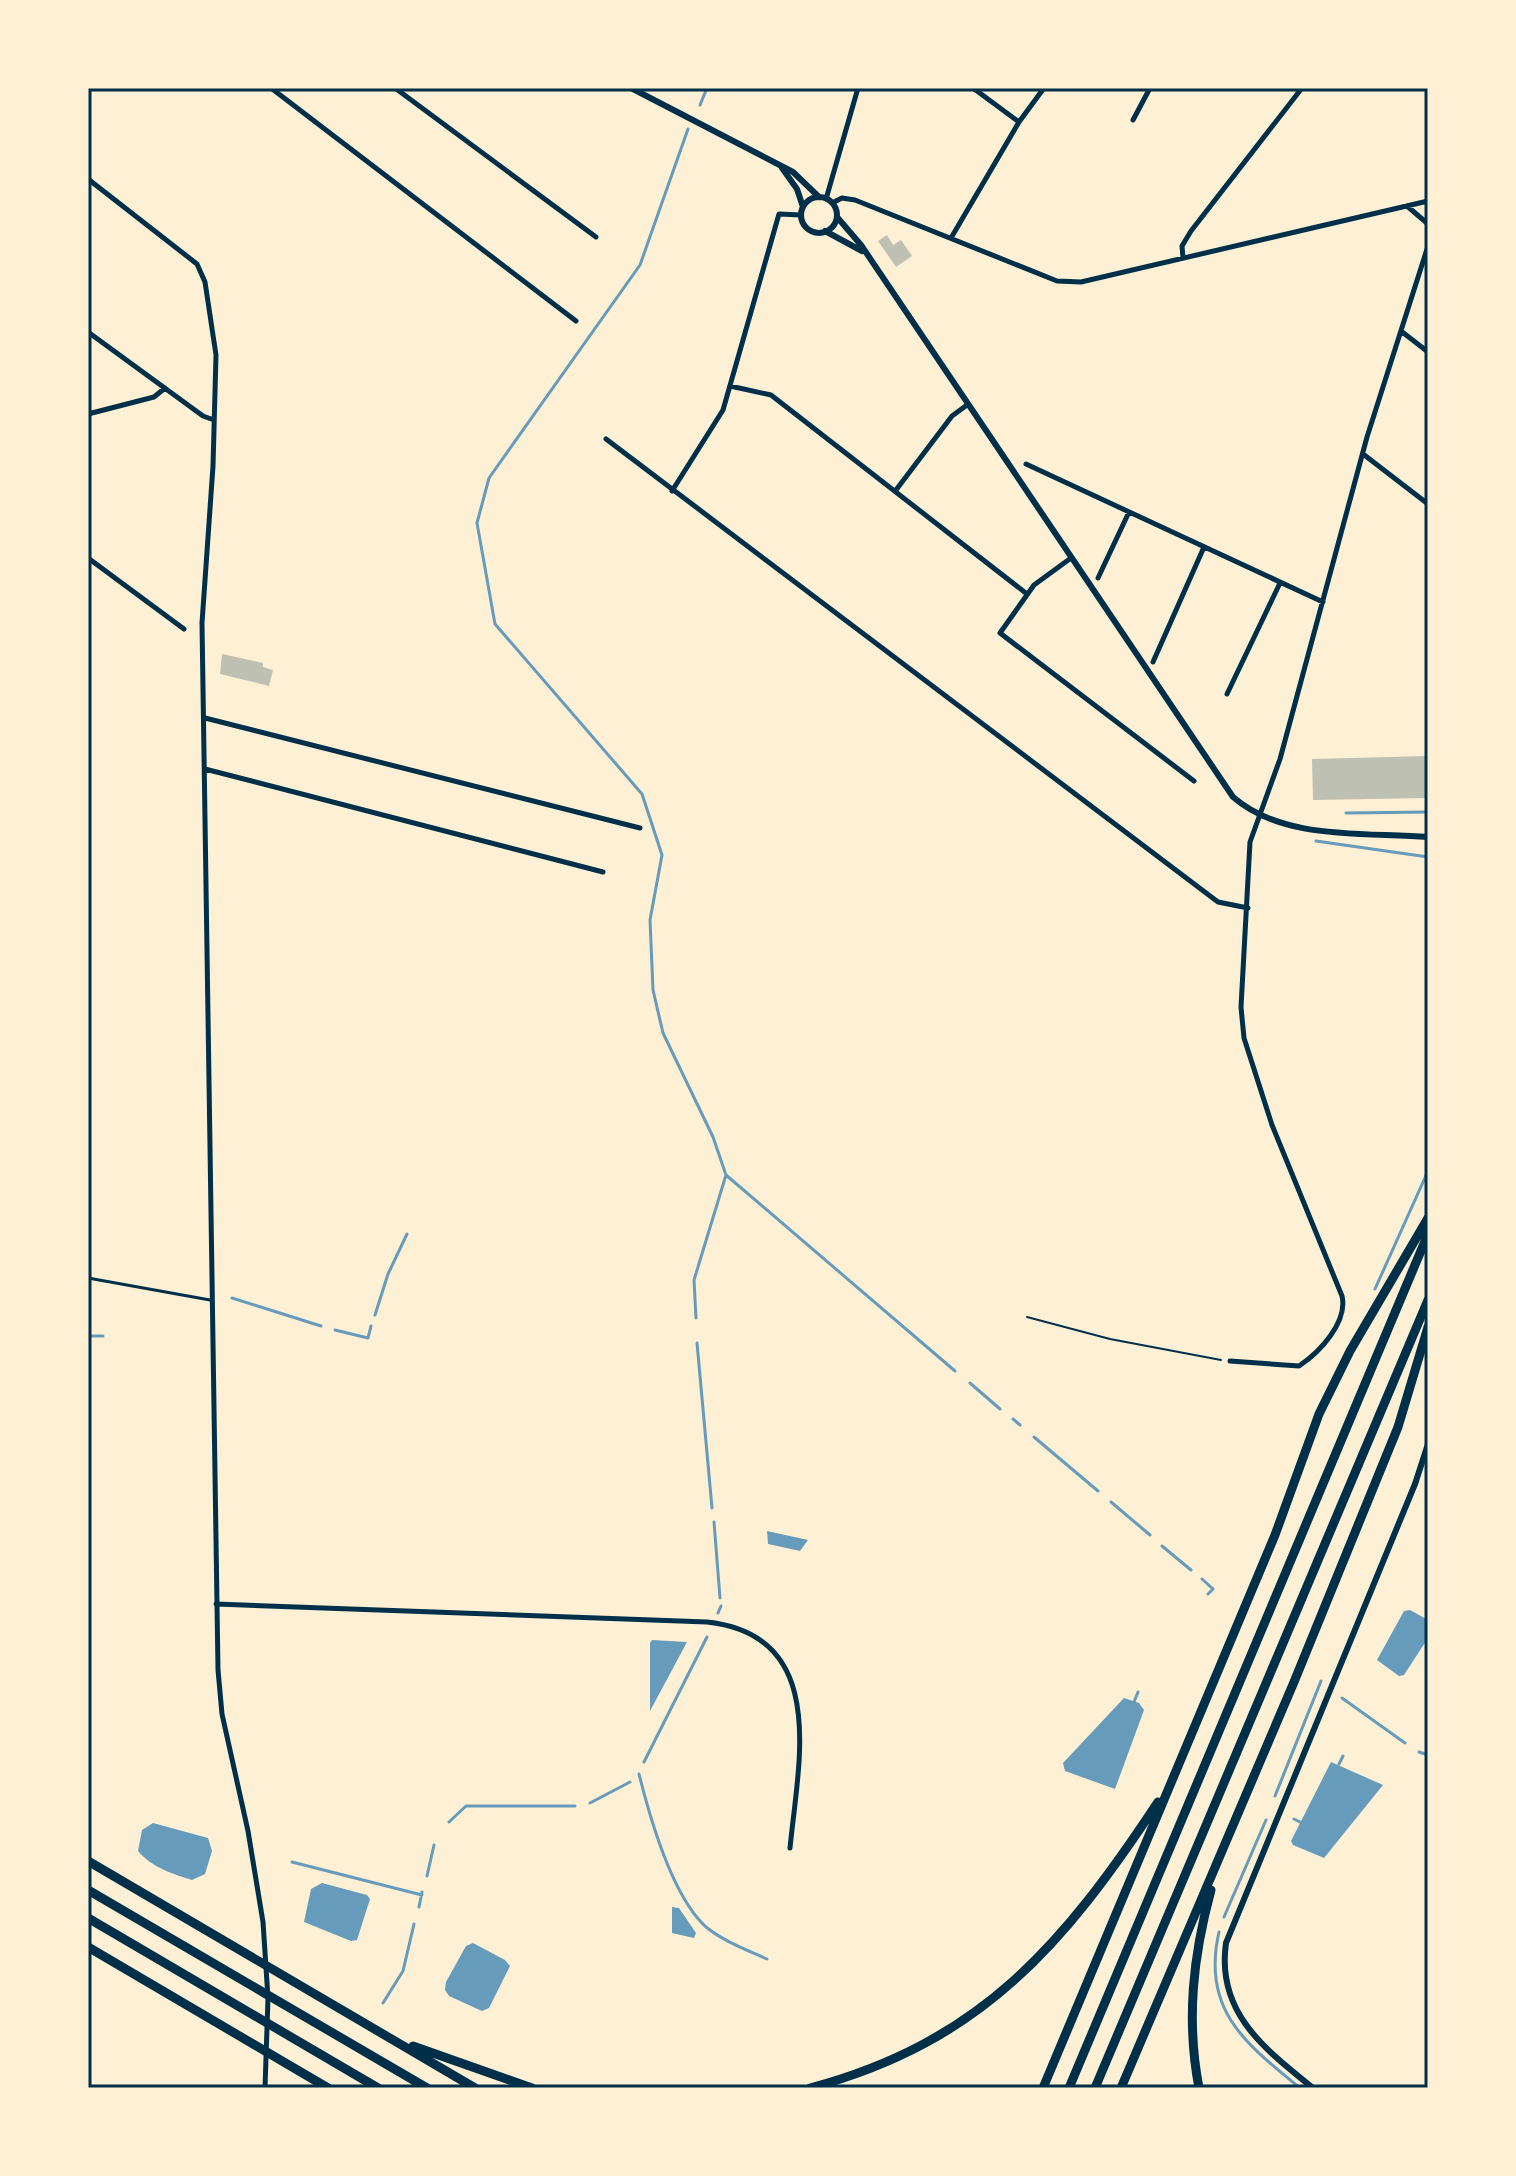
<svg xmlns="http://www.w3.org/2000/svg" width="1516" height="2176" font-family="Inter,sans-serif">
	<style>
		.water { fill: #669bbc }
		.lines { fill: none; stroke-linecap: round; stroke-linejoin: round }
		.stream { stroke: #669bbc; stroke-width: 3 }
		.building { fill: #bec0b2 }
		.path { stroke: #003049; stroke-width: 2 }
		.service { stroke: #003049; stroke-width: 3 }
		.minor { stroke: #003049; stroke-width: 5 }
		.tertiary { stroke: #003049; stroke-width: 6 }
		.motorway { stroke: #003049; stroke-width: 9 }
		.neatline { fill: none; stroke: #003049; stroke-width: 3 }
	</style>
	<rect width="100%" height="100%" fill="#fdf0d5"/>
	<path class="water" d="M767,1531l41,9 -8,11 -32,-7z
		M1410,1610l18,10v18l-24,37 -5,1 -22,-16 27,-49z
		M652,1640l35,2 -37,69v-68z
		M1124,1698l15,5 5,7 -29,79 -50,-18 -2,-8z
		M1331,1762l52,23 -59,73 -31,-13 -2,-4z
		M153,1823l55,15 4,13 -7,23 -13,6c-19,-6 -41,-13 -54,-29l4,-21z
		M322,1883l45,12 3,4 -13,41 -6,1 -47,-19 7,-33z
		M672,1907l7,1 17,25 -2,5 -22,-5z
		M473,1943l32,17 5,6 -21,42 -7,3 -33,-15 -4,-6 1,-8 20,-36z"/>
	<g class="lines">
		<path class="stream" d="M700,105l7,-17
			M688,129l-48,136 -151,213 -12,45 18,101 147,170 20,61 -12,65 3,70 10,43 50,104 13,38 -32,105 2,38
			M1346,813l82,-1
			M1316,841l112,16
			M726,1175l229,196
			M1375,1289l53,-118
			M232,1298l89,28
			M375,1315l13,-41 19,-40
			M335,1330l33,8 3,-12
			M88,1336h15
			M697,1343l15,165
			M970,1383l30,26
			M1013,1419l7,6
			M1034,1437l64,54
			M1111,1502l39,33
			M714,1522l6,76
			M1162,1546l29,24
			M1202,1579l11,10 -5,5
			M718,1613l3,-7
			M1342,1698l63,45
			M1134,1702l4,-10
			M1419,1752l9,3
			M644,1762l63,-125
			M1339,1764l4,-8
			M639,1774c11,44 33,122 67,153 17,14 41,23 61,32
			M1275,1796l46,-115
			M590,1803l40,-21
			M1294,1819l6,3
			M449,1822l17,-16h109
			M292,1862l130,33
			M427,1876l7,-31
			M419,1907l3,-15
			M1224,1917l42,-97
			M1219,1932c-18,78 27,112 81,156
			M383,2003l20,-32 11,-47"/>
	</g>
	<path class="building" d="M887,235l6,10 8,-5 11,16 -16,11 -18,-26z
		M222,654l41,9v4l10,3 -4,16 -49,-12z
		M1428,756v42l-115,2 -1,-41z"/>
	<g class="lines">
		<path class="path" d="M1027,1317l83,22 111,21"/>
		<path class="service" d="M88,1278l122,22"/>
		<path class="minor" d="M271,88l305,233
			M395,88l201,149
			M973,88l46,34
			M1133,120l17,-32
			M88,179l109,85 8,18 11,73 -3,111 -11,157 16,1047 4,44 26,117 15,91 5,76 -3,90
			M826,199l32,-111
			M832,203l10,-5 13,2 202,81 24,1 347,-81
			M1407,206l21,18
			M951,238l68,-116 25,-34
			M1183,258l-1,-12 9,-15 111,-143
			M1401,331l27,21
			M88,332l115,84 11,4
			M730,386l41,9 256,199
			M88,414l66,-17 11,-9
			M606,439l612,463 30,6
			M1363,454l65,50
			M1026,464l297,138
			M896,490l56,-74 15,-11
			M672,491l51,-81 56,-196 22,1
			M88,558l96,71
			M1071,558l-37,27 -34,48 194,148
			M1098,578l31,-66
			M1153,662l51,-115
			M1227,694l53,-111
			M205,718l435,110
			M205,769l398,103
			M1230,1361l69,5c21,-14 49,-44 43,-70l-70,-171 -28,-87 -3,-31 9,-165 30,-83 87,-322 61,-191
			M216,1604l491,18c123,13 91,142 83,226"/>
		<path class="tertiary" d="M631,88l162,84 26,25
			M782,168l15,21 6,18
			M801 215a18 18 0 1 1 36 0a18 18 0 1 1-36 0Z
			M837,217l24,28 372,552c51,44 131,35 195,40
			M825,231l37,20
			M1313,2088c-48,-39 -97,-75 -87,-145l189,-459 13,-40"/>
		<path class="motorway" d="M88,1861l387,227
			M88,1890l339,198
			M88,1918l290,170
			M88,1947l240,141
			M413,2046l119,42
			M810,2088c172,-46 254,-144 348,-286
			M1043,2088l232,-553 44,-121 31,-63 78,-133
			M1069,2088l359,-854
			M1095,2088l333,-788
			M1121,2088l173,-406 104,-255 30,-100
			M1199,2088c-13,-68 -6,-132 12,-198"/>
	</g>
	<rect width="1516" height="2176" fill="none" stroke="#fdf0d5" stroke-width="180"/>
	<rect x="90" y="90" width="1336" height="1996" class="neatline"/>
</svg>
